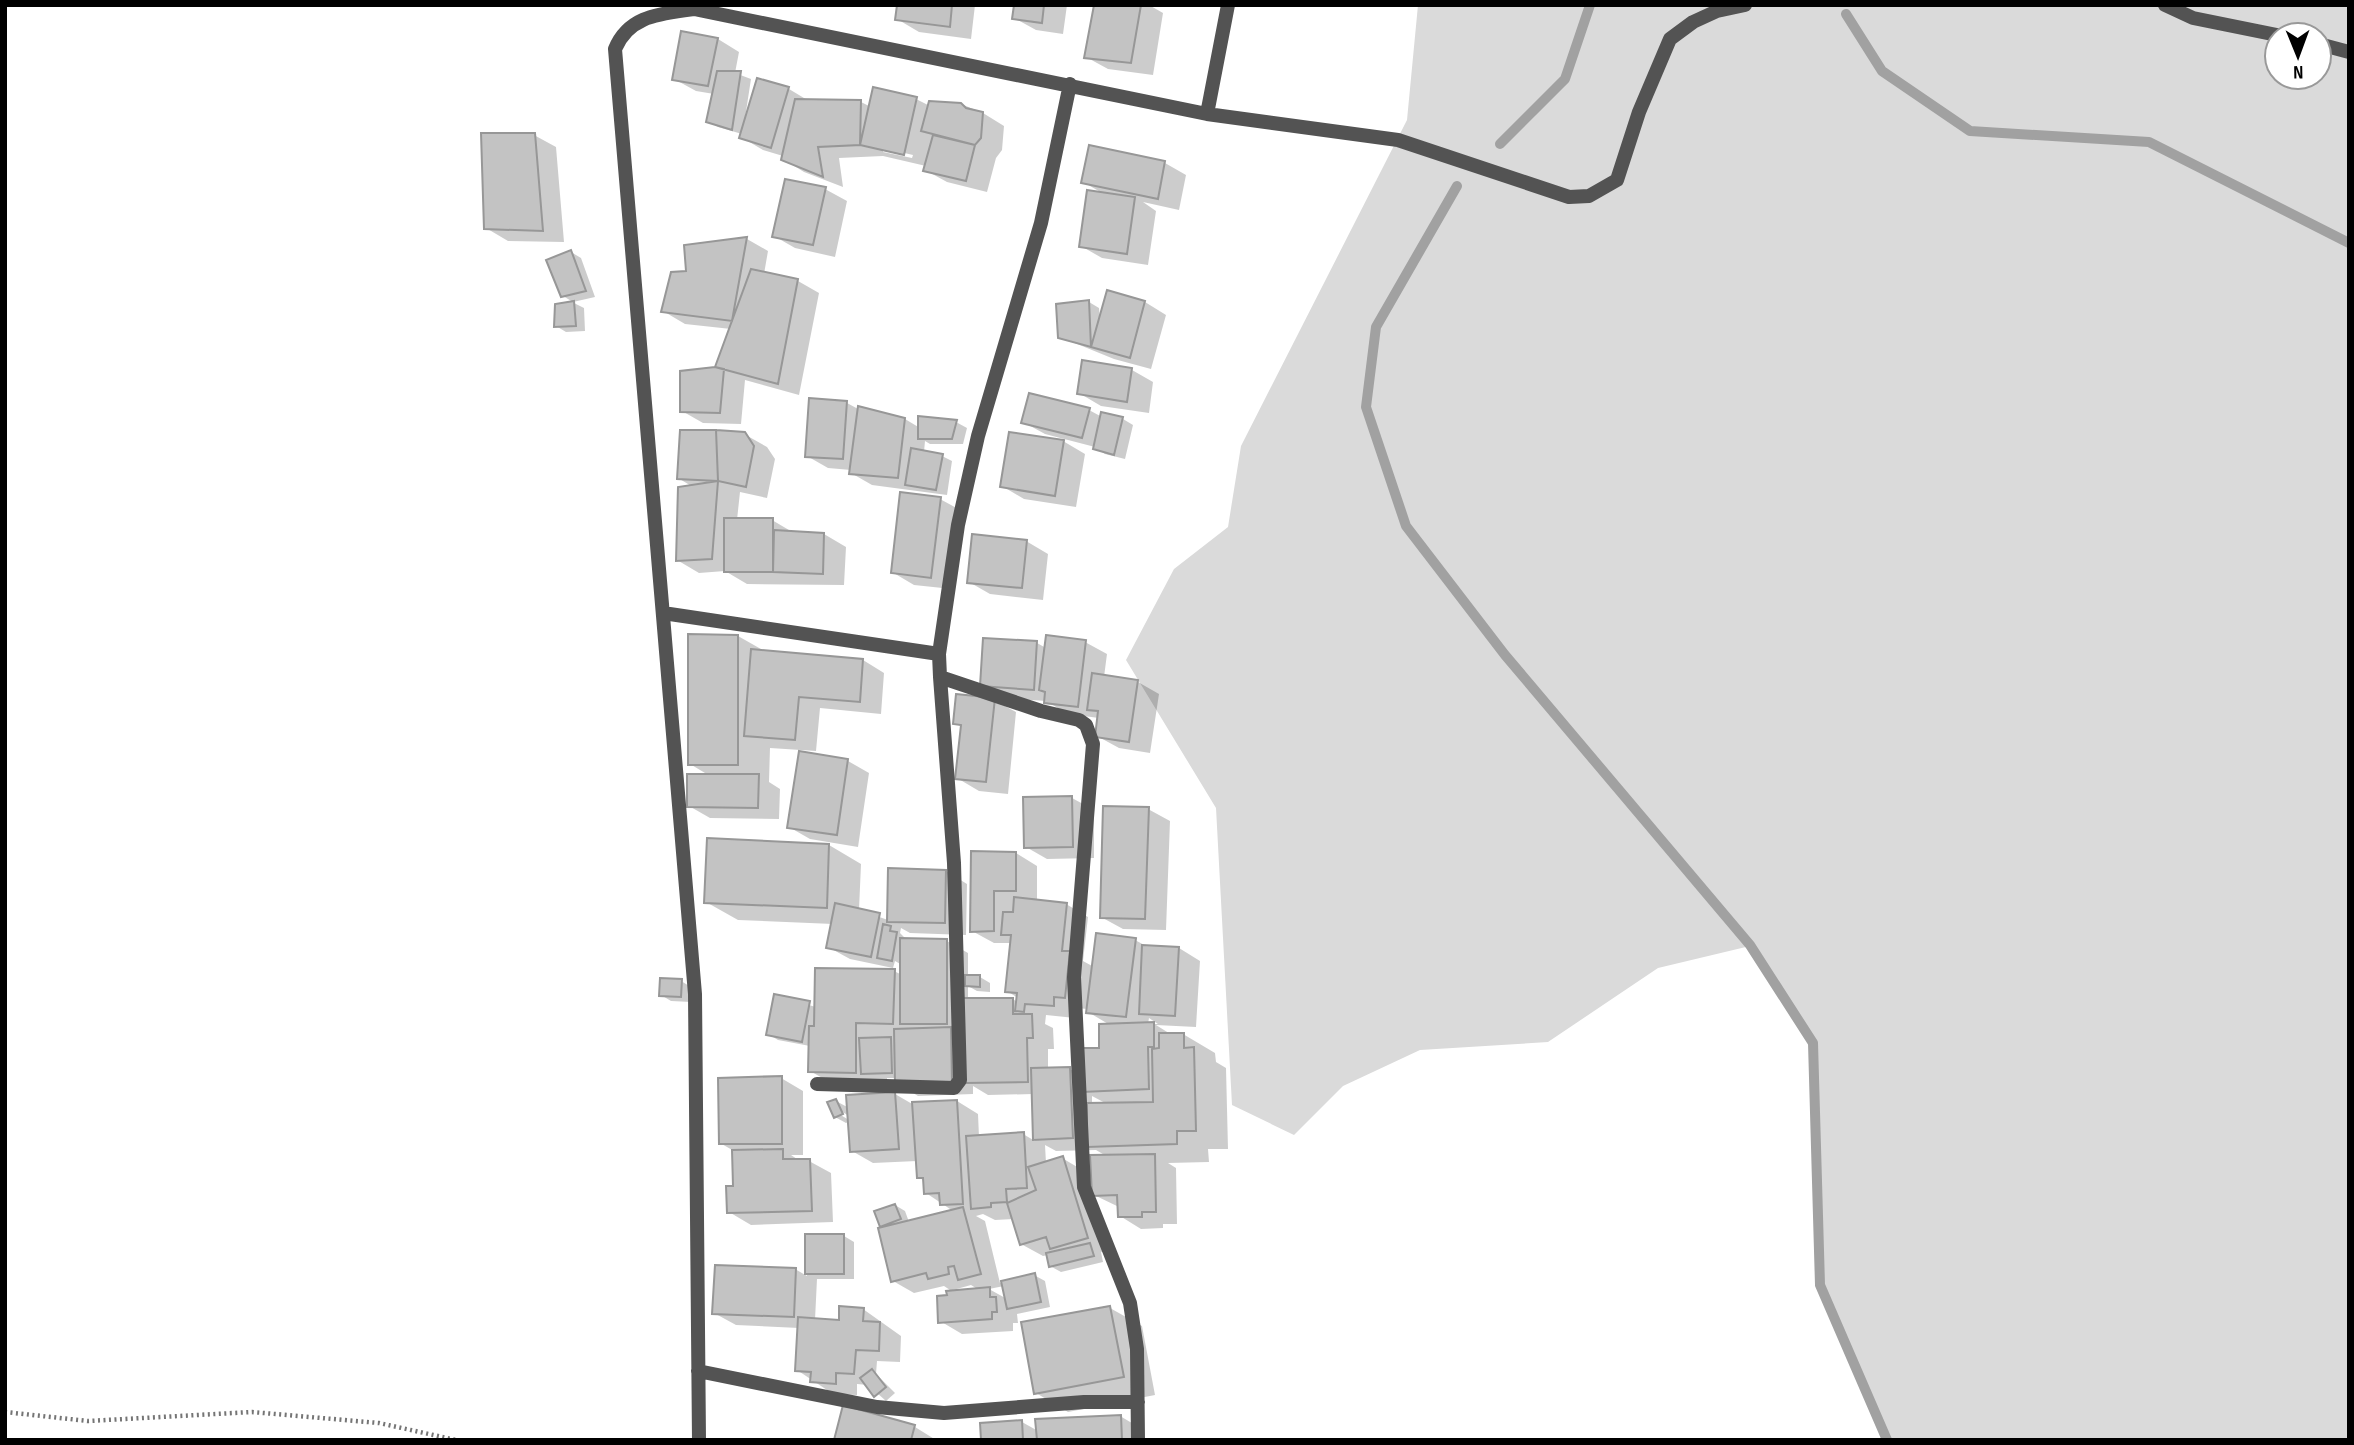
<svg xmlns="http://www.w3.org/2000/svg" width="2354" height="1445" font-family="'Sofia Sans Condensed',sans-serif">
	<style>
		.green { fill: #dadada; fill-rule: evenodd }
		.shadow { fill: #0003; fill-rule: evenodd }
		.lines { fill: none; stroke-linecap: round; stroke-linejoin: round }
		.stream { stroke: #a1a1a1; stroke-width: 10 }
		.building { fill: #c3c3c3; stroke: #979797; stroke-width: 2 }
		.path { stroke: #757575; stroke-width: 4.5; stroke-dasharray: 2 3.5; stroke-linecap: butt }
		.street { stroke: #535353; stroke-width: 14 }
	</style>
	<rect width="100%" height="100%" fill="#fff"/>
	<path class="green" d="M1418,5h931v1435h-462l-67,-155 -7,-242 -63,-97 -92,22 -110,74 -128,8 -77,36 -49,49 -62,-30 -16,-297 -90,-148 48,-91 54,-42 13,-81 166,-326zM2277,35h42v42h-42z"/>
	<path class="shadow" d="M899,5h76l-4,34 -52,-7 -22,-13z
		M1016,5h51l-4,29 -27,-4 -22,-12z
		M1096,5h53l14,8 -10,62 -45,-6 -22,-12z
		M718,39l21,13 -4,21 16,6 -6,39 14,-38 30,9 20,12 52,1 10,5 45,-8 14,7 31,-2 22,9 21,13 -2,24 -6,8 -9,34 -40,-10 -22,-12 1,-4 -43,-10 -44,2 4,29 -39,-15 -21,-13v-3l-20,-6 -22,-13 1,-3 -24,-7 -10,-6 6,-27 -18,-3 -22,-12zM883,148l30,7 -1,3 -29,-6z
		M534,135l22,12 8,95 -56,-1 -22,-13z
		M1090,147l75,16 21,12 -7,35 -36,-8 13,9 -8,54 -46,-7 -21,-12 23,-52 -21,-12z
		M825,189l22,12 -12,56 -40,-9 -21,-12z
		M747,239l21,12 -4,23 34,7 21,12 -20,102 -54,-15 -4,44 -38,-1 -21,-12 34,-43 15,-39 -46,-5 -22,-13 25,-39 -2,-25z
		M571,252l10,6 14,39 -22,5 -10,-6z
		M1108,292l37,10 21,13 -15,54 -37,-10 -54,-22 29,-35 10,6 1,11z
		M574,303l10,5 1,23 -19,1 -10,-6z
		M1132,370l21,12 -4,31 -48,-7 -22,-13z
		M847,403l13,7 45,9 15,9 36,-6 11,6 -4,16h-33l-5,-3 -1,11 18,4 10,5 -5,34 -75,-10 -21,-12v-3l-23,-2 -21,-12z
		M1089,410l13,7 21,2 10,6 -8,34 -20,-5 -10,-7 -50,-13 -22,-12z
		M744,434l23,13 8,12 -8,39 -27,-6 -3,28h35l22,13 30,1 22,13 -2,38 -97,-1 -22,-13 -26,2 -22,-13 16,-73 -15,-9z
		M1063,441l22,13 -9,53 -52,-8 -22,-13z
		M940,499l22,12 -10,78 -38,-4 -22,-13z
		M1026,541l22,13 -5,46 -53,-6 -21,-12z
		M690,636h48l28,16 97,8 21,13 -3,41 -61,-6 -4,43 -46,-3 -1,34 11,7 -1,30 -69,-1 -21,-12 21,-30 -20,-12z
		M1085,642l22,12 -3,23 34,5 21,12 -9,59 -31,-5 -22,-12 2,-18 -31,-4 -22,-13 -43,-3 -22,-13 56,-42 9,5z
		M994,700l22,12 -8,82 -29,-3 -22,-13 6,-51 -8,-4z
		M801,753l47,8 21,12 -11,74 -48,-8 -21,-12z
		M1025,798h47l22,12v48l-47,1 -21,-12z
		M1148,809l22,12 -4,109 -43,-1 -22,-12z
		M708,840l121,5 32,19 -2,46 29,10 1,-50 57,1 21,13 -1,51 -56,-2 -9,-5 -1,5 7,7 40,1 21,12v24h12l10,6v9l-13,-1 -9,-5v14l45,-1 4,3 1,-4 -11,-7 5,-48h-18l-22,-12v-78h44l21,13v35l29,3 22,13 -5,44 11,6 4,-32 37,5 13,7 31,1 21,13 -4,66 -40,-2 16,10 11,-1 32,19 1,9 10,6 2,81h-20l1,13 -41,1 8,5 1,56h-14v4l-22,1 -21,-13 -1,-9 -25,-12 -2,-38h16l-12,-7 -40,1 -11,-6 1,18 16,-5 22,13 25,79 -8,2 2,10 -42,10 -11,-6 -2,-11 -5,1 -22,-12 -7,-25 -19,1 -12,-6 -7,2 9,5 15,62 34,-8 11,6 5,26 -33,7 1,9h-5v8l-51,3 -22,-13 -1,-24h10l-1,-5h5l-9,-6 -30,7 -21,-12 -13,-52 5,-1 -4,-2 -4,-14 18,-7 10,6 4,11 44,-11 -27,-18 -1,-12 -7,-4 -1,-16 -44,2 -21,-12 -2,-30 -4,2 -11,-6 -6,-14 7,-2 13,7 -1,-12 47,-2 19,11 43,-4 21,13 1,23 44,-3 12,7 -2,-47 -45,1 -15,-9v8l-55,2 -21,-13v-5h-10v12l-45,-1 -32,-18v-25l-32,-6 -10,-6 7,-38 41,11 1,-37 77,1 8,4v-10l-7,-4 -2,7 -43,-9 -22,-12 5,-23 -95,-4 -32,-18zM1075,1008l13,1v3l22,13h-9v25h-19l1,27 -13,-8 -22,1v-21h6l-1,-21 -8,-4 1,-9 29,3zM1149,1018l9,6h-10zM1092,1096l15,8 -15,1zM836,1108l13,8v4l-15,-9zM971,1285l8,5 -25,2 -1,-2zM1004,1286l3,13 -18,-10z
		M681,981l10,6v15l-20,-1 -10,-6z
		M781,1078l22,13v64h-12l9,6h9l22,12 2,49 -82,3 -22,-13 6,-24 -1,-37 -14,-8z
		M807,1236h37l10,6v37h-37l-2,41 26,2 22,-13 38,27 -1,26 -23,-1 -1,13 19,19 -9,8 -18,-16 -11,-1v11l-24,-1 -36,-24 2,-42 -63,-3 -22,-12 81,-44 12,7z
		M1110,1308l32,18 13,69 -87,17 -32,-19z
		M844,1407l71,20 21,13h-101z
		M1120,1416l22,13v11h-159l39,-18 16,9z"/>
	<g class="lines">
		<path class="stream" d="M1846,14l36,57 88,60 179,11 200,101
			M1500,144l65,-65 25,-74
			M1457,186l-81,141 -10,80 40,119 99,129 245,290 63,98 7,242 67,155"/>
	</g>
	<path class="building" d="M897,5h55l-2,22 -55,-7z
		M1014,5h30l-2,18 -30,-4z
		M1094,5h47l-10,58 -47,-5z
		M681,31l37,7 -10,48 -36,-6z
		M717,71h24l-9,59 -26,-8z
		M757,78l32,9 -18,61 -32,-10z
		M873,87l44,10 -13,58 -44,-10z
		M795,99l66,1 -1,45 -42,2 5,30 -42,-17z
		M929,101l32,2 5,5 17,4 -2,26 -6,7 -54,-14z
		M481,133h54l8,98 -59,-2z
		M933,135l42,10 -9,36 -43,-10z
		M1089,145l76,16 -7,38 -77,-16z
		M785,179l41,8 -13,58 -41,-8z
		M1087,190l48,7 -8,57 -48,-7z
		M747,237l-15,84 -71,-9 10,-40 15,-1 -2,-26z
		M571,250l15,41 -25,6 -15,-37z
		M751,269l47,10 -20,105 -63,-17z
		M1107,290l38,11 -15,57 -39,-11z
		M1089,300l2,47 -33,-9 -2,-34z
		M574,301l2,25 -22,1 1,-23z
		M1082,360l50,8 -5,34 -50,-8z
		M715,367l9,2 -4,44 -40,-1v-41z
		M1029,393l61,15 -8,30 -61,-15z
		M809,398l38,3 -4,58 -38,-2z
		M858,406l47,12 -7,60 -49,-4z
		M1101,412l22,5 -9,38 -21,-6z
		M918,416l39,4 -5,19h-34z
		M680,430h36l2,51 -41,-2z
		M716,430l29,2 9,14 -8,41 -28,-6z
		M1009,432l55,8 -9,56 -55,-9z
		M911,448l32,6 -7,36 -31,-5z
		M718,481l-6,78 -36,2 2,-74z
		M900,492l41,5 -10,81 -40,-5z
		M724,518h49v54h-49z
		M774,530l50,3 -1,41 -50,-2z
		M972,534l55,6 -5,48 -55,-5z
		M688,634l50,1v130h-50z
		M1046,635l40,5 -8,67 -34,-4 1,-11 -6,-2z
		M983,638l54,3 -3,49 -54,-4z
		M751,649l112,10 -3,43 -61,-5 -4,43 -51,-4z
		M1092,673l46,7 -9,62 -34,-5 3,-26 -11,-1z
		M956,694l39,4 -9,84 -31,-3 6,-54 -8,-1z
		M799,751l49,8 -11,76 -50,-7z
		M687,774h72l-1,34 -71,-1z
		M1072,796l1,51 -49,1 -1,-51z
		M1103,806l46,1 -4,112 -45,-1z
		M707,838l122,6 -2,64 -123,-5z
		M971,851l45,1v39h-22v40l-24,1z
		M888,868l58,2 -1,53 -58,-1z
		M1014,897l53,6 -5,48h8l-5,47 -11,-1v9l-29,-2 -1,8 -9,-1 2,-18 -12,-1 6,-57h-10l2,-23h10z
		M835,903l45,10 -9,44 -45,-9z
		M883,924l8,2 -1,5 7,1 -5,29 -15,-3z
		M1096,933l40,5 -10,79 -40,-4z
		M900,938l47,1v85h-47z
		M1142,945l37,2 -4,69 -36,-2z
		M815,968l80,1 -2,55 -37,-1v50l-48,-1 1,-46h5z
		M965,975h15v12l-15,-1z
		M660,978l22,1 -1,18 -22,-1z
		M774,994l36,7 -8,41 -36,-7z
		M963,998h50v16h19l1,24h-6l1,44 -63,1z
		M1154,1022v25h-6l1,42 -67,3 -1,-44h18v-24z
		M951,1027l1,56 -57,1 -1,-55z
		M1159,1033h25v15l10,-1 2,84h-19v13l-90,3v-44l66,-1 -1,-53 7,-1z
		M891,1037l1,36 -31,1 -2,-36z
		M1070,1067l3,71 -40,2 -2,-72z
		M782,1076v68h-63l-1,-66z
		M895,1092l4,57 -49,3 -4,-57z
		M836,1099l7,15 -9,4 -7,-16z
		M957,1100l6,104 -23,1 -1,-12 -15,1 -1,-16h-6l-5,-76z
		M1024,1132l3,56 -21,1 1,13 -16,1v4l-20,2 -5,-73z
		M783,1149v10h27l2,52 -85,2 -1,-27h7l-1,-36z
		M1155,1154l1,58h-14v5h-24l-1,-22 -25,1 -2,-41z
		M1063,1156l25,82 -38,11 -4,-12 -26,8 -13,-42 29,-13 -8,-23z
		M895,1204l6,15 -21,8 -6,-16z
		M963,1207l18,67 -23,6 -4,-14 -6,1 1,7 -21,5 -2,-6 -35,9 -13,-54z
		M805,1234h39v40h-39z
		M1090,1243l4,13 -45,11 -3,-14z
		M715,1265l81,3 -2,49 -82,-3z
		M1035,1273l6,29 -34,7 -6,-28z
		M990,1287v10h6l1,15h-5v7l-54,4 -1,-27 10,-1 -1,-4z
		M839,1306l25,2 -1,13 17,1 -1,29 -23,-1 -2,24 -18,-1v11l-26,-2 1,-10 -16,-1 3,-54 41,3z
		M1110,1306l14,71 -90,17 -13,-72z
		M872,1369l14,18 -12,10 -14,-19z
		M843,1405l72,20 -4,15h-77z
		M1121,1415l1,25h-85l-2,-21z
		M1022,1420l1,20h-42l-1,-17z"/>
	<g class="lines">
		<path class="path" d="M5,1412l83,9 164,-9 127,11 77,17"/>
		<path class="street" d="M2165,5l28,13 84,17
			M2319,44l30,8
			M1207,114l21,-109
			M663,613l276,41 19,-129 20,-89 63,-213 29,-139
			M939,654l1,23 101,34 38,9 7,5 7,19 -19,233 10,210 46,116 7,46 1,91
			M817,1084l137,4 6,-8 -6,-217 -14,-186
			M698,1371l179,36 67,6 140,-11h54
			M699,1440l-4,-446 -80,-945c14,-34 46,-35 79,-40l513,105 191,26 171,57 20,-1 28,-16 22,-68 31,-73 23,-17 24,-11 28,-6"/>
	</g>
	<rect width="2354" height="1445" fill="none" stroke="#000000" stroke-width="14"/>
	<g transform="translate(2298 56) rotate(179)"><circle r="33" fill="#ffffff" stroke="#999999" stroke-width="2"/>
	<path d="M0-5L12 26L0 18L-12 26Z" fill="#000000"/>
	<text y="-10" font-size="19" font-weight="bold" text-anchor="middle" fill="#000000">N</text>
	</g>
</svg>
